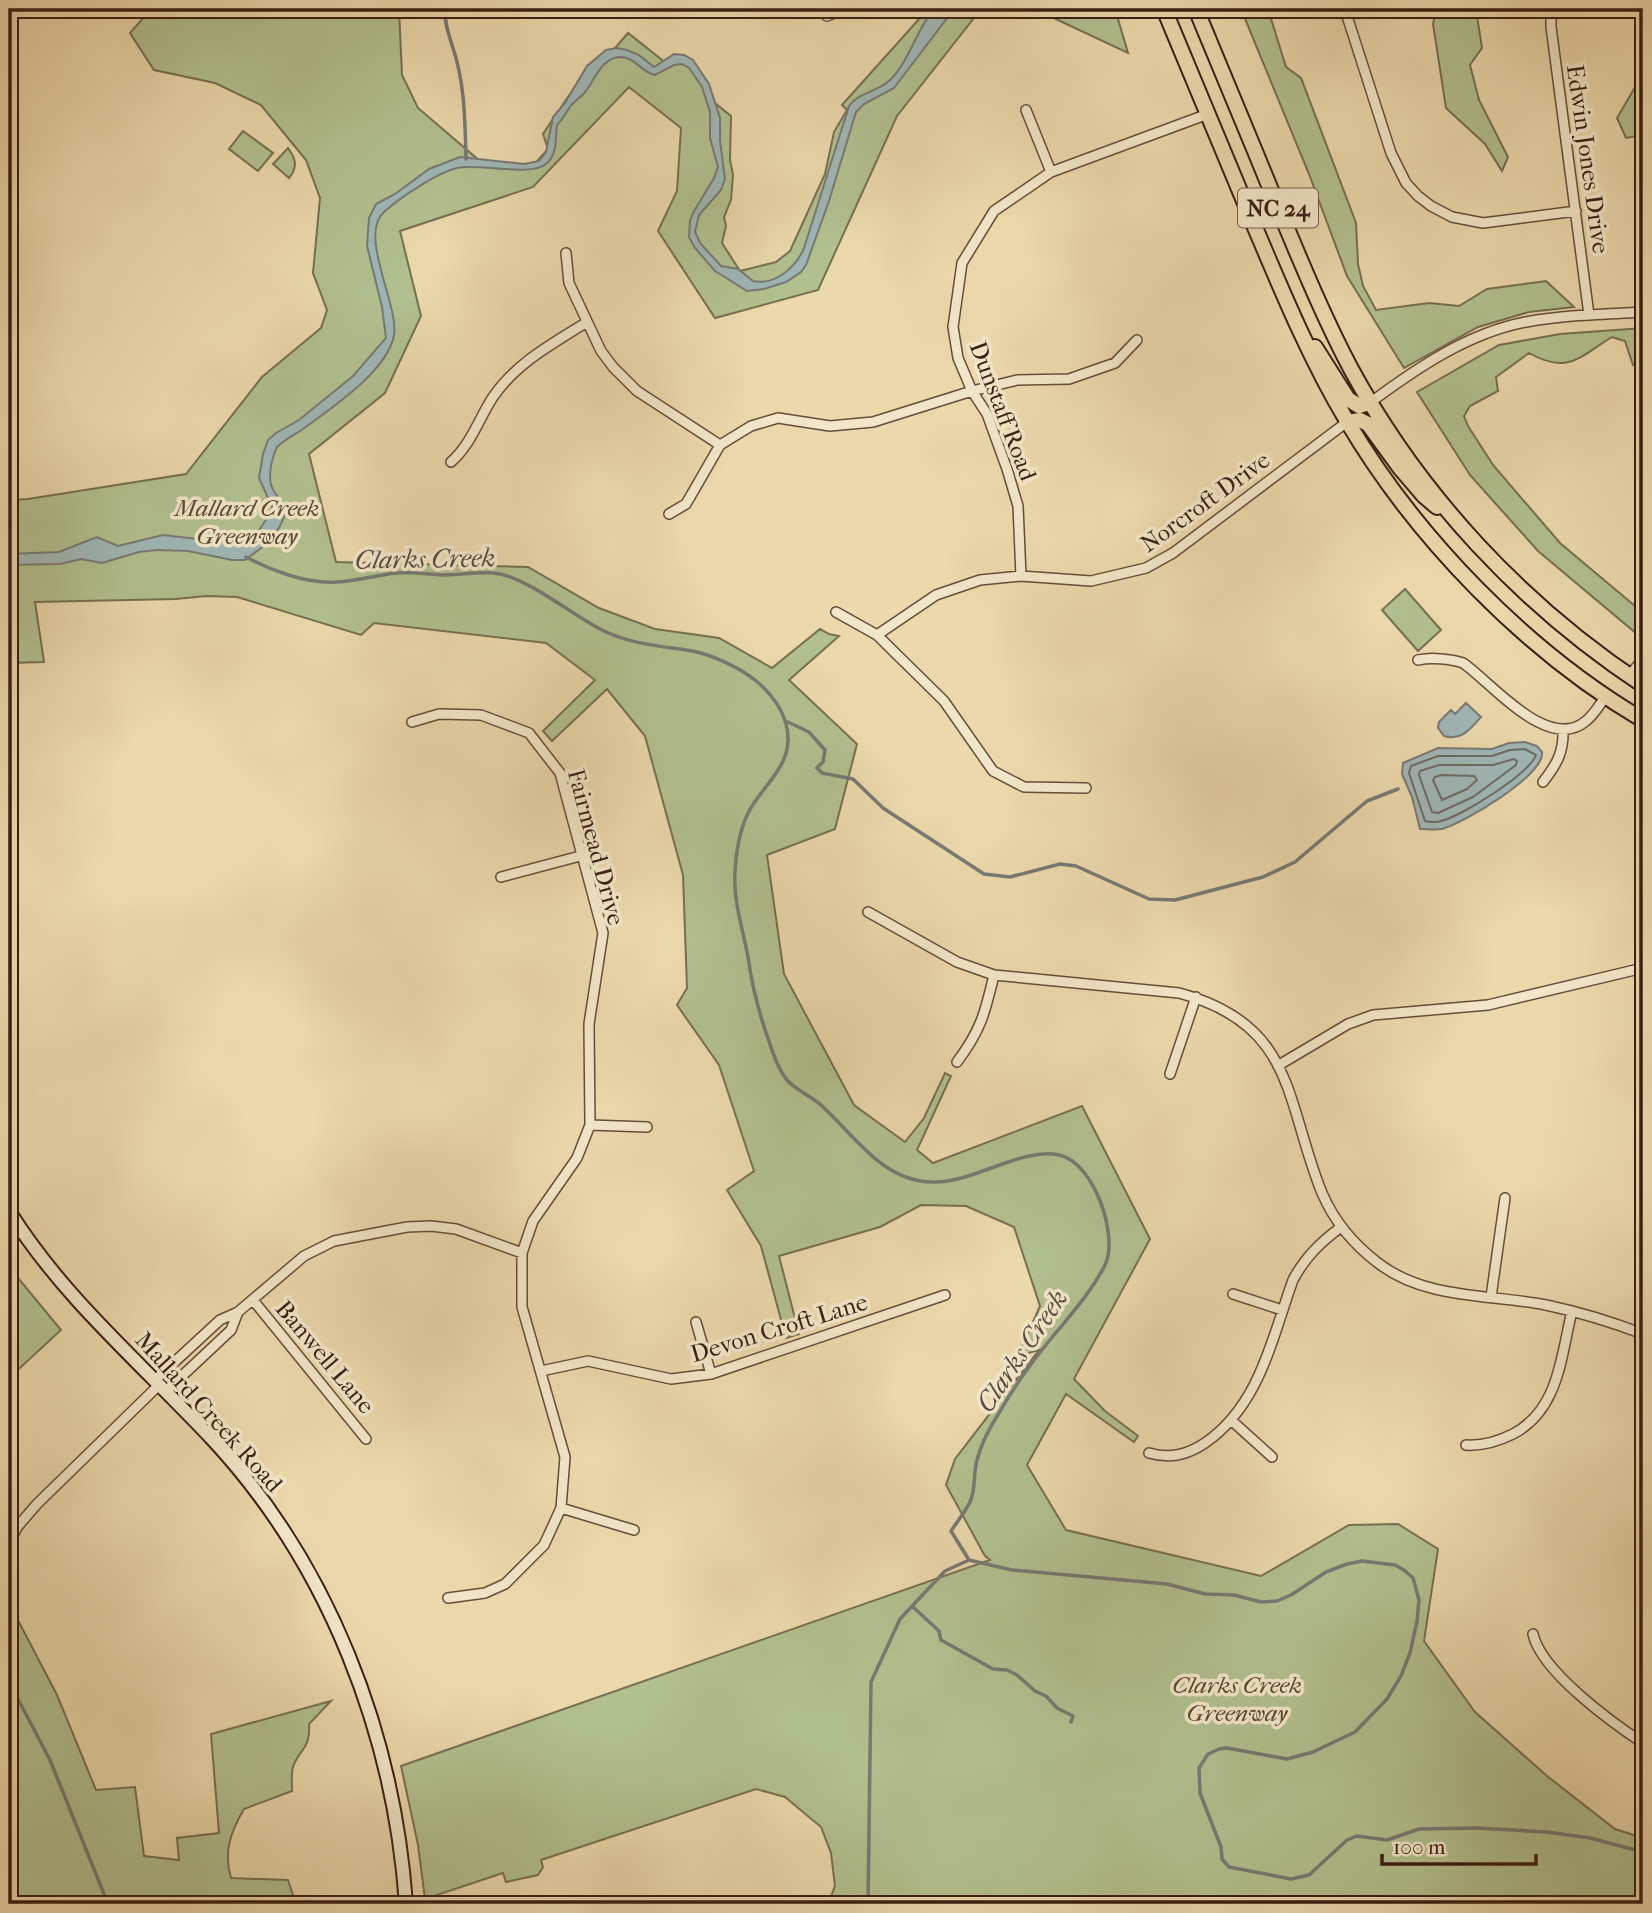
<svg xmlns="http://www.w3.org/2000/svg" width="1652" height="1913" font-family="'IM FELL French Canon',serif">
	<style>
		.green { fill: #b1c08e; stroke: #766f50; stroke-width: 2 }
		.water { fill: #9fb6b6; stroke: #777974; stroke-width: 2 }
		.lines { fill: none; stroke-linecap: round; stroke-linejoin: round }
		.shore { stroke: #6c6a64; stroke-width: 2 }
		.stream { stroke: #777974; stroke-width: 3.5 }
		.minor-casing { stroke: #664c38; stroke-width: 12 }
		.secondary-casing { stroke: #3a1e12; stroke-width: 16 }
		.primary-casing { stroke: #3a1e12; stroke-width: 18 }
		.minor { stroke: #f2e6c8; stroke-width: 9 }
		.secondary { stroke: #f2e6c8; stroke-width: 12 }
		.primary { stroke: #ebd8ab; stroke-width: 14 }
		.labels { text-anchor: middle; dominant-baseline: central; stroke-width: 7; stroke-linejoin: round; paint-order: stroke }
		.shield { fill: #f2e6c8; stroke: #715a49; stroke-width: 2 }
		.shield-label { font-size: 23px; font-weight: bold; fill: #3a1e12 }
		.street-label { font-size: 24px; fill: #3a1e12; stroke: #f2e6c8 }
		.park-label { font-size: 24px; font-style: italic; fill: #584631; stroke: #f2e6c8 }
		.water-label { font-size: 26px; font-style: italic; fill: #584c43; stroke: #f2e6c8 }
	</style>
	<rect width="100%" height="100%" fill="#ebd8ab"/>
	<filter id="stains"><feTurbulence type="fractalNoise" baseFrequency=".00286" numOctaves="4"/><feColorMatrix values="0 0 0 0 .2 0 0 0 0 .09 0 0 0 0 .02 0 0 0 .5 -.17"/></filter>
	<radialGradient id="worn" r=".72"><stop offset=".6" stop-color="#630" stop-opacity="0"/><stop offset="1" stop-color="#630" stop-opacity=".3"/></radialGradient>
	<path class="green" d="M151,9h147l6,4 3,-4h92l3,66 16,33 62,53 53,5 15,-17 -5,-15 46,-68 27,-19 12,-14 38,30 22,-2 27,42 16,13 -1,44 3,15 -2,25 -7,17 2,9 -4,17 18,28 36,-9 14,-11 35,-77 9,-42 13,-22 -5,-5 86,-96h53l-84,107 -79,174 -103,28 -57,-87 19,-40 4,-63 -52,-41 -96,100 -133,44 21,85 -36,77 -76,61 27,108 192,5 71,41 56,21 64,9 53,30 48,-39 9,5 10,2 -50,44 68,64 -22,85 -68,26 17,119 70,131 51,37 19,-24 21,-45 6,3 -34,74 16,13 149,-57 68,133 -76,140 31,32 33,25 -4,6 -68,-48 -39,71 39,65 195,46 88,-51 49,-1 40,25 -14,92 51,71 72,64 68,53 28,9v66h-815l7,-18 -4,-33 -10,-26 -36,-30 -29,-8 -215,71 2,7 -5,8 -32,7 -3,-9 -78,26 -7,-54 -17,-79 589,-206 -5,-4 -39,-71 9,-26 84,-109 -21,6 22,-50 -26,-79 -48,-21 -45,-1 -41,22 -101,29 20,78 -13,4 -25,-92 -34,-56 27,-19 -35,-106 -42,-60 10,-17 -4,-113 -38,-139 -38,-47 -55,52 -9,-10 52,-51 -49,-37 -172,-20 -13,12 -124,-38 -31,-1 -30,3 -141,3 9,60 -35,1v-163l19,-1 158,-25 76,-97 59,-49 6,-18 -14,-37 7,-75 -14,-38 -45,-55 -46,-22 -61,-13 -24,-37z
		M1033,9h82l13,44 -85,-40z
		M1241,9h27l18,58 15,11 55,145 2,41 5,22 13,24 53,-7 30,3 28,-17 59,-8 28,26 -45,5 -51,15 -74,41 -57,-92 -38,-102z
		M1436,9h40l6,39 -12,17 9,35 29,57 -6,14 -17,-27 -39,-36 -13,-84z
		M1643,62v73l-17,3 -9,-20 20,-34 3,-19z
		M243,131l30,22 -15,18 -29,-22z
		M288,148c8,11 10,19 1,30l-16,-14z
		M1643,328v35l-10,2 -8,-24 -13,-4c-33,20 -44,38 -83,16l-33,24 2,14 -28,15 -6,10 4,10 25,39 67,78 75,63 8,4v29l-105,-88 -68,-76 -53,-83 82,-47 61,-11z
		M1405,589l36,41 -23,21 -36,-41z
		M9,1267l52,63 -52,48z
		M9,1603l48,92 39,95 39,-3 9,69 35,4 -2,-22 42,-5 -8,-99 120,-33 -22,23c2,25 -10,25 -16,43 -2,7 -1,17 -1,24l-48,18c-13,22 -21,43 -13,69l57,2 8,24h-278l-9,-40z"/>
	<path class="water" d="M934,9h20l-60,79 -30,16 -8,8 -27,89 -23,64 -5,7 -15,10 -22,7 -17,2 -32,-20 -20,-23 -6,-11 1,-16 3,-8 21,-35 4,-11 -8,-29v-26l-8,-25 -13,-19 -7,-4 -8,1 -19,10c-14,-3 -19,-17 -34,-18 -19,0 -26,22 -35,34 -5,6 -12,10 -16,16 -5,7 -7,12 -13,18 -2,14 1,29 -11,39 -15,13 -67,-1 -89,4 -19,4 -59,31 -73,44 -26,23 15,93 10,123 -6,36 -63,73 -91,94 -9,6 -18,10 -26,18 -6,13 -11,34 -2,46 5,7 9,10 11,20l-7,15 -14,17 -20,15h-13l-44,-9 -32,-1 -17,2 -37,11 -21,-4 -21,5 -51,1v-11l50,-2 38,-15 21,9 45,-11 78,9 8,-3 7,-6 17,-26 -14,-31 4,-24 5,-14 8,-7 23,-13 54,-44 33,-38 -4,-31 -15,-61 2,-28 7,-14 19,-10 34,-25 31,-12 64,7 15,-3 7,-9 7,-35 12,-14 22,-37 19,-16 11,-2 10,2 12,5 15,12 20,-13 10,1 9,5 16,24 11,34v23l5,38 -4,11 -22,25 -4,17 5,11 21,23 17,3 15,12c22,5 43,-14 51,-33l45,-142c10,-14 29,-14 41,-26 20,-20 26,-50 44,-71z
		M1466,703l15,14c-11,12 -19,24 -37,19l-6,-8 1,-6 12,-12 4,4z
		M1525,742l12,4 5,6c3,23 -78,71 -100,77 -7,1 -15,0 -22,0l-8,-32 -10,-23 1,-11 35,-15 54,1 17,-6z"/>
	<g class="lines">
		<path class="shore" d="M1525,749l11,6c-7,19 -74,61 -95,66 -5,2 -10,1 -16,0l-16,-48 2,-7 27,-10h54l18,-6z
			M1514,759l3,2 -1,4 -43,32 -35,16 -6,-1 -13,-37 1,-4 19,-6h54z
			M1441,775l33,1 3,4 -10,9 -25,11 -9,-20 2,-3z"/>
		<path class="stream" d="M436,9l8,3
			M446,9c-3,10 3,26 6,36 13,37 13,76 14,114
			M246,557c26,14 61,27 91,25 20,-1 40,-7 60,-9 15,-1 29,1 44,2 17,0 35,-3 52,-2 31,2 78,41 107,56 28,15 61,17 92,22 21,4 46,16 63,29 28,23 45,57 23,90 -9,15 -22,27 -30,43 -8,17 -12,40 -13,59 -2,29 8,57 13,85 4,28 11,57 21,84 4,13 9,28 18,39 10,11 24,16 35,26 33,30 61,76 111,76 41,1 88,-35 126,-27 35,7 60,81 46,110 -13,26 -33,48 -51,70 -21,25 -39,50 -55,78 -9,14 -18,31 -22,47 -4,14 -1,30 -7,42 -5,10 -13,20 -19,29l18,29 43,10 155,14 38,10 29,1 27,7 16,-1 14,-6 35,-23 21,-8 15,-3 33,4 9,5 9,8 6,22 -2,21 -7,32 -9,23 -14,23 -32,33 -42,20 -26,7 -60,-11 -8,1 -11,5 -9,14 1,25 21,54 1,12 7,8 62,12 18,-4 38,-35 10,-4 30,4 32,-11 57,-1 71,4 43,6 53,14
			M788,722l21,10 16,18 -2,12 -6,6 5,5 31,6 30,29 101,66 26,3 50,-13 16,2 73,33 26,1 88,-23 32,-15 72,-61 31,-12
			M912,1606l27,25 2,9 52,29 14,1 10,5 18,16 11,5 11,12 16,8 -2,6
			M9,1682l41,78 58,144
			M868,1904l3,-222 29,-63 45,-48 24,-11"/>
		<defs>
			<path id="minor" d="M824,9l3,7 18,-7
				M1551,9v18l38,288
				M1347,16l44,137 15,30 12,13 13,10 21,11 31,6 93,-12
				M1026,110l25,62
				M566,253l3,30 32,68 12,16 24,24 83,54
				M1371,402c46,-34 97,-69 155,-80 38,-7 79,-8 117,-10
				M451,462c21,-19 27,-42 42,-65 23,-34 59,-53 94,-75
				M669,514l17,-10 34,-59 31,-19 27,-8 52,8 43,-4 99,-31 45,-11 52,-1 46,-16 22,-23
				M1021,576l-3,-70 -11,-37 -20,-55 -15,-23 -14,-33 -5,-31 9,-64 32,-52 57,-39 157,-58
				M836,612l41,23 67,66 49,70 31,16 62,1
				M877,635l59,-40 44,-15 41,-4 70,5 55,-13 27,-15 174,-131
				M1418,660c13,-3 33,-1 45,3 29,20 85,90 123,58 8,-6 14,-17 20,-25
				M1629,676l14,-17
				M412,722l27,-8 42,1 48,18 31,40 43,160 -14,91 1,101 -13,33 -44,63 -11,32v54l43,150 -4,51 -17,37 -39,39 -20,9 -37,5
				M1543,782c14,-18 21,-30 20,-53
				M501,877l83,-22
				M868,912l89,50 37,13 185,18c117,31 106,109 143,200 12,28 31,51 56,70 48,37 112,31 168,42 33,7 66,17 97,29
				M957,1062c24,-32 28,-49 37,-87
				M1279,1065l69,-41 25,-9 115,-10 155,-37
				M1170,1074l26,-77
				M590,1125l57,2
				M1233,1294l49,16
				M1491,1297l14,-99
				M253,1300l113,139
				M696,1322l15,52
				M541,1371l47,-10 83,18 40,-5 234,-79
				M155,1380l65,-60 18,-8 66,-56 30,-15 73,-14 24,-1 25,3 66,24
				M166,1391l65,-61 7,-18
				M1231,1420l41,37
				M1466,1445c17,1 31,-3 47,-11 46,-24 48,-78 59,-123
				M1149,1453c21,6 38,2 56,-10 55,-38 67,-105 88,-163 12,-23 28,-38 48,-53
				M561,1508l73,22
				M9,1543l9,-17 19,-22 123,-120
				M1533,1634c8,37 78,88 110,109"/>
			<path id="secondary" d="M9,1211c54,87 135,155 204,229 116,125 181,294 193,464"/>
			<path id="primary" d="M1164,9c30,72 60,144 90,216 28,66 56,134 93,196 69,117 179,230 296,299
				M1196,9c26,63 53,127 79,191 24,57 47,114 76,169 69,127 172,237 292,316
				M1315,347l33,52 11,7 12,-4
				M1347,422l13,-2 8,4 32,44 24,28 13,11"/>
		</defs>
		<use href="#minor" class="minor-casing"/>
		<use href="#secondary" class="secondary-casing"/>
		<use href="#primary" class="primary-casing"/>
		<use href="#minor" class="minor"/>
		<use href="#secondary" class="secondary"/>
		<use href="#primary" class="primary"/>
	</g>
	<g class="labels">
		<rect class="shield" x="1238" y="188.5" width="80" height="39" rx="5"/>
		<g class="shield-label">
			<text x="1278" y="208">NC 24</text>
		</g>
		<g class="street-label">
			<text transform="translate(1588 159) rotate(82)">Edwin Jones Drive</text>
			<text transform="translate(1003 411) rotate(69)">Dunstaff Road</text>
			<text transform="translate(1205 502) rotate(-36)">Norcroft Drive</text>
			<text transform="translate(596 847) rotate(75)">Fairmead Drive</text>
			<text transform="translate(779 1328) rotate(-17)">Devon Croft Lane</text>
			<text transform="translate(325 1357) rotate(50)">Banwell Lane</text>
			<text transform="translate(209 1412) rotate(48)">Mallard Creek Road</text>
		</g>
		<g class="park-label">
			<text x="247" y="508">Mallard Creek<tspan x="247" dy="28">Greenway</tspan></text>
			<text x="1237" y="1685">Clarks Creek<tspan x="1237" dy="28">Greenway</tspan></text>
		</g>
		<g class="water-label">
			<text transform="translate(425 559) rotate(-1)">Clarks Creek</text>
			<text transform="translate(1022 1351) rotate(-56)">Clarks Creek</text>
		</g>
	</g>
	<rect width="1652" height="1913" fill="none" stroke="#ebd8ab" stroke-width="35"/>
	<rect x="10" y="10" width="1631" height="1892" fill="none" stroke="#3a1e12" stroke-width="3.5"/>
	<rect x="18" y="18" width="1617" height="1878" fill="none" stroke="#3a1e12" stroke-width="2"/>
	<path d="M1382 1854v10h154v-10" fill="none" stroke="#3a1e12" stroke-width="3.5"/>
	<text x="1393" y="1854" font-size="21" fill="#3a1e12" stroke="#f2e6c8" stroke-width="5" paint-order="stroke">100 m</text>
	<rect width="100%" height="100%" filter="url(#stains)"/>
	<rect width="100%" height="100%" fill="url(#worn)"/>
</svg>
